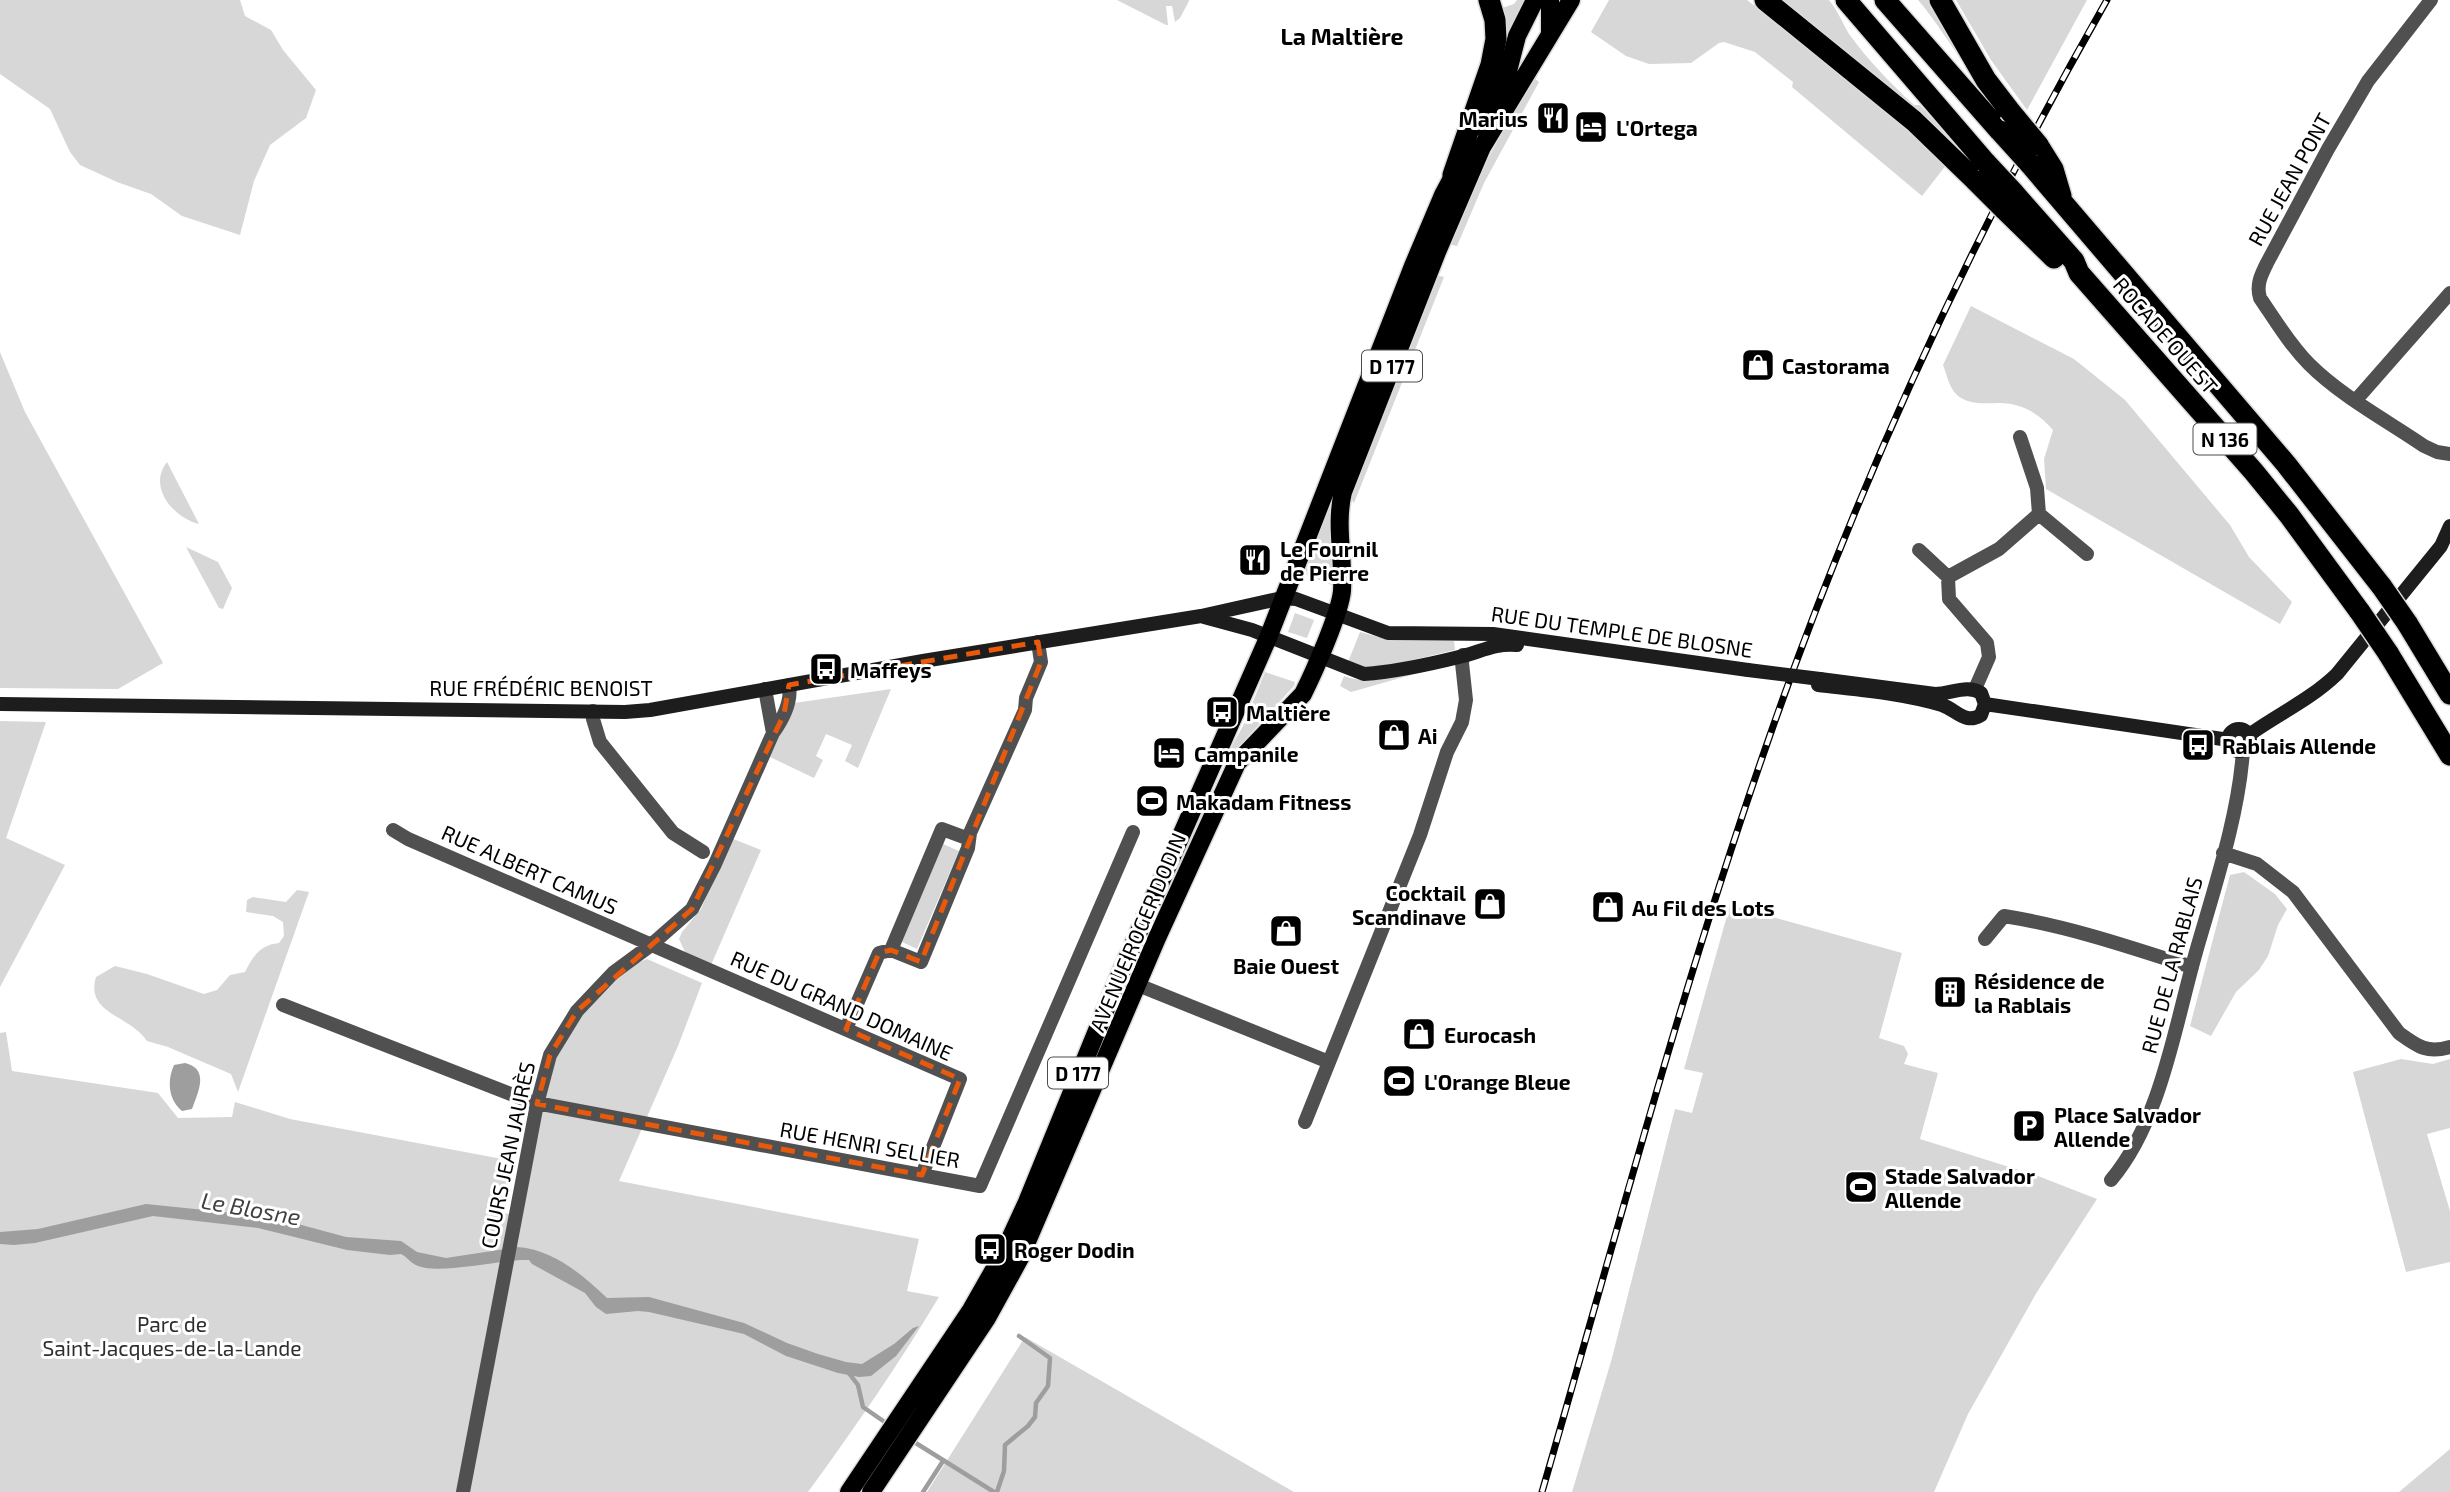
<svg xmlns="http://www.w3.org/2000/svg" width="2450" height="1492" font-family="'Exo 2',sans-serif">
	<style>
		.green { fill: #d7d7d7 }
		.water { fill: #9e9e9e }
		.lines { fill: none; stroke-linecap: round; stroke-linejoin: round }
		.stream { stroke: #9e9e9e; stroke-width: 4.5 }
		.primary-casing { stroke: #dbdbdb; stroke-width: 21 }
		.highway-casing { stroke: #dbdbdb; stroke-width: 24 }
		.street { stroke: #505050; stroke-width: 14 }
		.secondary { stroke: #1d1d1d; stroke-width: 14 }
		.primary { stroke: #000; stroke-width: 18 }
		.highway { stroke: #000; stroke-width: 21 }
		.rail-casing { stroke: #000; stroke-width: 7 }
		.rail { stroke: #fff; stroke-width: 4.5; stroke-dasharray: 13; stroke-linecap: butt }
		.highway-bridge-casing { stroke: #dbdbdb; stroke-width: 24; stroke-linecap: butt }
		.secondary-bridge { stroke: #1d1d1d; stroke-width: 14 }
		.highway-bridge { stroke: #000; stroke-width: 21 }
		.marked { fill: none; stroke: #e8590c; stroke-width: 5; stroke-dasharray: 14 9; stroke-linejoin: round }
		.labels { text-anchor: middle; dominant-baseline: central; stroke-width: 6; stroke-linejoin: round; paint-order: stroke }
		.shield { fill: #fff; stroke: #4c4c4c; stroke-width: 2 }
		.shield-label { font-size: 19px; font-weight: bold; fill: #000 }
		.poi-label { font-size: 21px; font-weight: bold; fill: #000; stroke: #fff; text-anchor: start }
		.street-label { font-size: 21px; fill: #000; stroke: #fff }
		.park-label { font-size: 21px; fill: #2e2e2e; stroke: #fff }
		.neighbourhood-label { font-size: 23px; font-weight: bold; fill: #000; stroke: #fff }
		.water-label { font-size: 23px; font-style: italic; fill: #3f3f3f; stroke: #fff }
	</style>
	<rect width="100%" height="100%" fill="#fff"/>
	<path class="green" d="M0,0h240l5,16 26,14 12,20 33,40 -10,28 -36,27 -16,36 -14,54 -58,-19 -31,-22 -34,-12 -37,-17 -10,-13 -20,-43 -50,-35z
		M1117,0h72v1l-9,17 -5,4 -3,-16h-6l2,19h-2z
		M1517,0h13l-35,71 4,-62 15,-5z
		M1609,0h138l151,119 49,45 -25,32 -130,-109 1,-5 -38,-30 -31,-10 -5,1 -28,20 -42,1 -23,-8 -35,-24z
		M1775,0h54c9,11 13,22 20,34 18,25 42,50 65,71h6l58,65z
		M1918,0h16l38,74c-19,-24 -34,-51 -54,-74z
		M1956,0h131l-60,110 -36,-50z
		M1533,77l6,5 -55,101 -27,63 -9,-2 31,-69z
		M1435,275l9,2 -90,226 -5,-7z
		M1971,306l103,53 51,41 105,125 19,32 43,45 -12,22 -234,-135 -2,-30 9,-29c-13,-16 -32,-27 -53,-27 -14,0 -30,3 -43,-8 -8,-7 -10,-20 -14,-30z
		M0,352l25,60 138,251 -45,26 -118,-1z
		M167,462l32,62c-25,-6 -52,-37 -32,-62z
		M1333,488l3,1c-10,32 -1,65 -2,97l-34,-14z
		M186,547l32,15 14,26 -9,21 -4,-1z
		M1295,613l19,7 -7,18 -19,-6z
		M1360,632l30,8 64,1 1,9 -63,15 -27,2 -17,-5z
		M1423,668l2,3 -74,21 -11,-6 4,-10c28,10 50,0 79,-8z
		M1265,672l30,10 -1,4 -74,81 23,-41z
		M891,689l-33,79 -13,-7 7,-16 -26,-11 -10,22 7,4 -9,18 -44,-21 24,-54z
		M0,721l46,1 -40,116 59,27 -65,122z
		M731,838l30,12 -50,115 -26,-13 -6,-13 3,-7 19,-23z
		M943,844l16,7 -42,98 -15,-7z
		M2244,872l31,22 12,15 -9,16 -10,31 -9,14 -23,22 -25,44 -21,-10 40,-151z
		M297,890l12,2 -71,200 -7,-18 -63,-27 -21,-6c-17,-26 -62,-27 -51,-64l19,-11 32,8 57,20 13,-4 13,-15 15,-3c8,-16 15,-27 34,-29l5,-7 -1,-14 -10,-6 -27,-4 1,-12 6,-3 33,5z
		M1730,905l172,48 -23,85 25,8 4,8 -4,10 34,9 -18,66 118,37 59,23 -60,93 -69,122 -34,78h-362l40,-134 63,-249 17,4 11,-40 -19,-4z
		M647,959l55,24 -24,63 -59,135 300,58 -12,52 32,6c-41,68 -84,131 -131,195h-808v-459l6,-1 6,39 146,22 20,25 54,-1 3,-15 55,17 223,42 -9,52 11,2 35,-160 63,-82z
		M2401,1059l32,5 17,-5v69l-23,6 23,77v51l-44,10 -53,-200z
		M1025,1337l269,155h-367z
		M2450,1449v43h-51z"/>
	<path class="water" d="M185,1063c25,6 13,29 7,46l-10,2c-14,-12 -15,-30 -8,-46z
		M146,1204l126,13 74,20 55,4 16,11 29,6 72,-11c35,3 64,27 89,51l42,-1 95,26 43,20 31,11 28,8 16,2 32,-20 19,-16 6,-2 -23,30 -25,20 -12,1 -21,-4 -52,-17 -42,-22 -95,-22 -11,-1 -32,3 -10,-7 -11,-14 -53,-29 -3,-4c-28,-1 -94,17 -115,4 -5,-3 -8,-8 -13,-10l-11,1 -43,-5 -89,-22 -105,-12 -118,27 -21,2 -14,-1v-12l38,-3z"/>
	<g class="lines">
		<path class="stream" d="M848,1372l10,13 5,22 26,18
			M911,1440l83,52
			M923,1492l20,-31
			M997,1492l7,-21 1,-26 23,-19 7,-9 1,-14 12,-17 2,-28 -31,-22"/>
		<defs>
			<path id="primary" d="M1550,0v35
				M1481,127l24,-44 12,-47 18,-36
				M849,1492l122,-182 33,-58 23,-50 91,-223 150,-341 145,-372 30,-71 17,-32
				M871,1492l116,-174 33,-60 137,-320 80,-175 66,-69c11,-22 37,-81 39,-103 2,-33 -7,-66 1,-99l94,-240 45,-105 89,-147"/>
			<path id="highway" d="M1765,0l149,121 62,60
				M1846,0l140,163
				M1885,0l115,131
				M1940,0l46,80 23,30
				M2038,145l15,24 8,27
				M2029,163l257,301 96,123
				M1453,175l38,-110 5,-26 -1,-19 -6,-20
				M2013,192l61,69 5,12 175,199 35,43 71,97
				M2004,209l50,49
				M2407,623l43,71
				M2388,653l62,102"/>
		</defs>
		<use href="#primary" class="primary-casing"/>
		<use href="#highway" class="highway-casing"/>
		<path class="street" d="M2431,0l-63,81 -40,68 -61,114c-6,12 -11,22 -7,35 15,22 30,47 49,66 32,32 77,56 115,82l13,6 13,2
			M2356,400l94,-107
			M2039,514l48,40
			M1919,550l29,27
			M765,689l8,44c10,-14 19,-31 16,-48
			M1975,689l14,-32 -2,-14 -38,-44 -1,-22 51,-28 40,-35 -2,-26 -17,-51
			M593,711v8l7,23 73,91 30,19
			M393,830l15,9 552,240 -38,96
			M2223,853l34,11 36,28 106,141c18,13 28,21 51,14
			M1985,939l19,-23c64,10 126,31 188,51
			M891,950l51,-121 27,10
			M1138,985l191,77
			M283,1005l248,97 449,84 153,-354
			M846,1029l33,-76 12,-3 30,12 47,-114 2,-15 55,-123 1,-12 15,-36 -3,-20
			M1305,1122l115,-287 27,-83 15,-30 4,-22 -4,-37 1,-8
			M2111,1180c50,-59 64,-155 85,-228 18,-63 43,-137 47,-202
			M463,1492l74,-388 13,-49 27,-44 36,-38 38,-28 41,-36 23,-45 58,-131"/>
		<path class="secondary" d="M1204,617l48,13 112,44c32,-2 67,-10 99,-18 19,-5 33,-13 54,-11
			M1818,685c42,5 84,8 124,20 15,5 23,20 39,10l4,-11 -4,-11c-13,-9 -31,1 -46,1l-115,-15
			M0,704l625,8 25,-2 273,-49 278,-45 81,-18 14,1 92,34 105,1 255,36
			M1985,704l244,36
			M2228 740a11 11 0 1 1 22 0a11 11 0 1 1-22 0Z
			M2249,735c29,-21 61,-35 88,-61l104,-128 9,-20"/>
		<use href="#primary" class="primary"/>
		<use href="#highway" class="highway"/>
		<defs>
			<path id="rail" d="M1542,1492c73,-252 140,-507 227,-754 89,-256 204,-503 338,-738"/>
		</defs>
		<use href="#rail" class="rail-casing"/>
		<use href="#rail" class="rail"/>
		<defs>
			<path id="highway-bridge" d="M2009,110l29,35
				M2000,131l29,32
				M1986,163l27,29
				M1976,181l28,28
				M2382,587l25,36
				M2360,612l28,41"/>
		</defs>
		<use href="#highway-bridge" class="highway-bridge-casing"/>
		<path class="secondary-bridge" d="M1748,670l72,9"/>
		<use href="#highway-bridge" class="highway-bridge"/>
	</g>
	<path class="marked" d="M1038,642l3,20 -120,300 -30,-12 -12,3 -33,76 114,50 -38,96 -385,-71 13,-49 27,-44 115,-102 92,-195 5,-29z"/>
	<defs>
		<symbol id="restaurant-square" viewBox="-11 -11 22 22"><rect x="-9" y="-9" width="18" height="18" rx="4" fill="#000" stroke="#fff"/><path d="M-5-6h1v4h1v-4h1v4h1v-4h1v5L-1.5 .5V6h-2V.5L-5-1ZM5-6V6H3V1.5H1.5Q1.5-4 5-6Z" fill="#fff"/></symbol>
		<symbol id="hotel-square" viewBox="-11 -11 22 22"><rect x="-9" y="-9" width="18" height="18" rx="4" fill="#000" stroke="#fff"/><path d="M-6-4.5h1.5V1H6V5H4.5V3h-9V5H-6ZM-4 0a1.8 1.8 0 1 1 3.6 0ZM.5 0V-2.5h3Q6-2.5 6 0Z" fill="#fff"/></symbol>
		<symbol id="shop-square" viewBox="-11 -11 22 22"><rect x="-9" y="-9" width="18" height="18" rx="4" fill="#000" stroke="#fff"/><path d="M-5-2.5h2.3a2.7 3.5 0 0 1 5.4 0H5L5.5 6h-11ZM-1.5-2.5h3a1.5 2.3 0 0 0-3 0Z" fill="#fff"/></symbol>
		<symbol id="bus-square" viewBox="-11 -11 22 22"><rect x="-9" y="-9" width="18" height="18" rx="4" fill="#000" stroke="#fff"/><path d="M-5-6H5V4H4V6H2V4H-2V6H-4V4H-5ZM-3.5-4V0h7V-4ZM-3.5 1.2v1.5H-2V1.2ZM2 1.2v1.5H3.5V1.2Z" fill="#fff"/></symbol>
		<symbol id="stadium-square" viewBox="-11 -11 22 22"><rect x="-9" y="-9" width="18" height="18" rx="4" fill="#000" stroke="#fff"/><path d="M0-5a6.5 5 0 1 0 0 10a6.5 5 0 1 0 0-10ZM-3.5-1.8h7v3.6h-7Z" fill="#fff"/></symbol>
		<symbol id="building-square" viewBox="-11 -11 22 22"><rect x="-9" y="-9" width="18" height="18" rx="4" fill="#000" stroke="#fff"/><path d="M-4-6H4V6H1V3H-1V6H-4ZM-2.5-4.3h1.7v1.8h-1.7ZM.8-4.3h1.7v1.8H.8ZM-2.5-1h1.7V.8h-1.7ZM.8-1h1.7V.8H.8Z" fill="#fff"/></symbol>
		<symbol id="parking-square" viewBox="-11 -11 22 22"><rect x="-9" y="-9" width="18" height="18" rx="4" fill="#000" stroke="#fff"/><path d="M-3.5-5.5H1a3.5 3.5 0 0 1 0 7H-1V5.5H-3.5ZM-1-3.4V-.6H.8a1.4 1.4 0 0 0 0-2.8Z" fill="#fff"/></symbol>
	</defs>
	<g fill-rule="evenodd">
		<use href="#restaurant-square" x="1534" y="99" width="38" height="38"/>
		<use href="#hotel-square" x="1572" y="108" width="38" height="38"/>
		<use href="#shop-square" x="1739" y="346" width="38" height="38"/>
		<use href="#restaurant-square" x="1236" y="541" width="38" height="38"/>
		<use href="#bus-square" x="807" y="650" width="38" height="38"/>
		<use href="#bus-square" x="1203" y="693" width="38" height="38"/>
		<use href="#shop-square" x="1375" y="716" width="38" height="38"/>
		<use href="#bus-square" x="2179" y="726" width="38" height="38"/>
		<use href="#hotel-square" x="1150" y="734" width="38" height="38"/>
		<use href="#stadium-square" x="1133" y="782" width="38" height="38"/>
		<use href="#shop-square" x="1471" y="885" width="38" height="38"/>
		<use href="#shop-square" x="1589" y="888" width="38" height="38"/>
		<use href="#shop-square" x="1267" y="912" width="38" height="38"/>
		<use href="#building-square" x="1931" y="973" width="38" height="38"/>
		<use href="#shop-square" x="1400" y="1015" width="38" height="38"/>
		<use href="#stadium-square" x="1380" y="1062" width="38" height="38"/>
		<use href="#parking-square" x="2010" y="1107" width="38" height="38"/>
		<use href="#stadium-square" x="1842" y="1168" width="38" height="38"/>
		<use href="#bus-square" x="971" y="1230" width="38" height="38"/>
	</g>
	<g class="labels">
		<g class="shield">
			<rect x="1362" y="350.5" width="60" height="31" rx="5"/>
			<rect x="2193.5" y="423.5" width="63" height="31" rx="5"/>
			<rect x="1048" y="1057.5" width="60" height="31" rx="5"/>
		</g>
		<g class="shield-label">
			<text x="1392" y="366">D 177</text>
			<text x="2225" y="439">N 136</text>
			<text x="1078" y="1073">D 177</text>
		</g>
		<g class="poi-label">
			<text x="1528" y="118" text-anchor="end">Marius</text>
			<text x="1616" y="127">L'Ortega</text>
			<text x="1782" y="365">Castorama</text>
			<text x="1280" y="548">Le Fournil<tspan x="1280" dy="24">de Pierre</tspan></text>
			<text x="850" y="669">Maffeys</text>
			<text x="1246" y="712">Maltière</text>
			<text x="1418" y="735">Ai</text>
			<text x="2222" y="745">Rablais Allende</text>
			<text x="1194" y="753">Campanile</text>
			<text x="1176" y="801">Makadam Fitness</text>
			<text x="1466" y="892" text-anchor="end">Cocktail<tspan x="1466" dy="24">Scandinave</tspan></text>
			<text x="1632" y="907">Au Fil des Lots</text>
			<text x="1286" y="965" text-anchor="middle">Baie Ouest</text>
			<text x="1974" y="980">Résidence de<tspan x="1974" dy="24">la Rablais</tspan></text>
			<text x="1444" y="1034">Eurocash</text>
			<text x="1424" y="1081">L'Orange Bleue</text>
			<text x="2054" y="1114">Place Salvador<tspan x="2054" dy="24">Allende</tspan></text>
			<text x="1885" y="1175">Stade Salvador<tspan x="1885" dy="24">Allende</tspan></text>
			<text x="1014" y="1249">Roger Dodin</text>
		</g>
		<g class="street-label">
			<text transform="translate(2289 179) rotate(-61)">RUE JEAN PONT</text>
			<text transform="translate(2166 335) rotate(49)">ROCADE OUEST</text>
			<text transform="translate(1622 631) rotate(8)">RUE DU TEMPLE DE BLOSNE</text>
			<text x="541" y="687">RUE FRÉDÉRIC BENOIST</text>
			<text transform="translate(530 869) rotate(24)">RUE ALBERT CAMUS</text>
			<text transform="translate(1137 932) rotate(-67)">AVENUE ROGER DODIN</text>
			<text transform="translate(2171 965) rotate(-75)">RUE DE LA RABLAIS</text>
			<text transform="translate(842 1005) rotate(24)">RUE DU GRAND DOMAINE</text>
			<text transform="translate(870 1144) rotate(10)">RUE HENRI SELLIER</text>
			<text transform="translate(507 1155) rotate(-78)">COURS JEAN JAURÈS</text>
		</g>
		<g class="park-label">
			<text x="172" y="1323">Parc de<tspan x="172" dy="24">Saint-Jacques-de-la-Lande</tspan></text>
		</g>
		<g class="neighbourhood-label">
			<text x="1342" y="36">La Maltière</text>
		</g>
		<g class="water-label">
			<text transform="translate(251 1208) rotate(10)">Le Blosne</text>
		</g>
	</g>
</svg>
